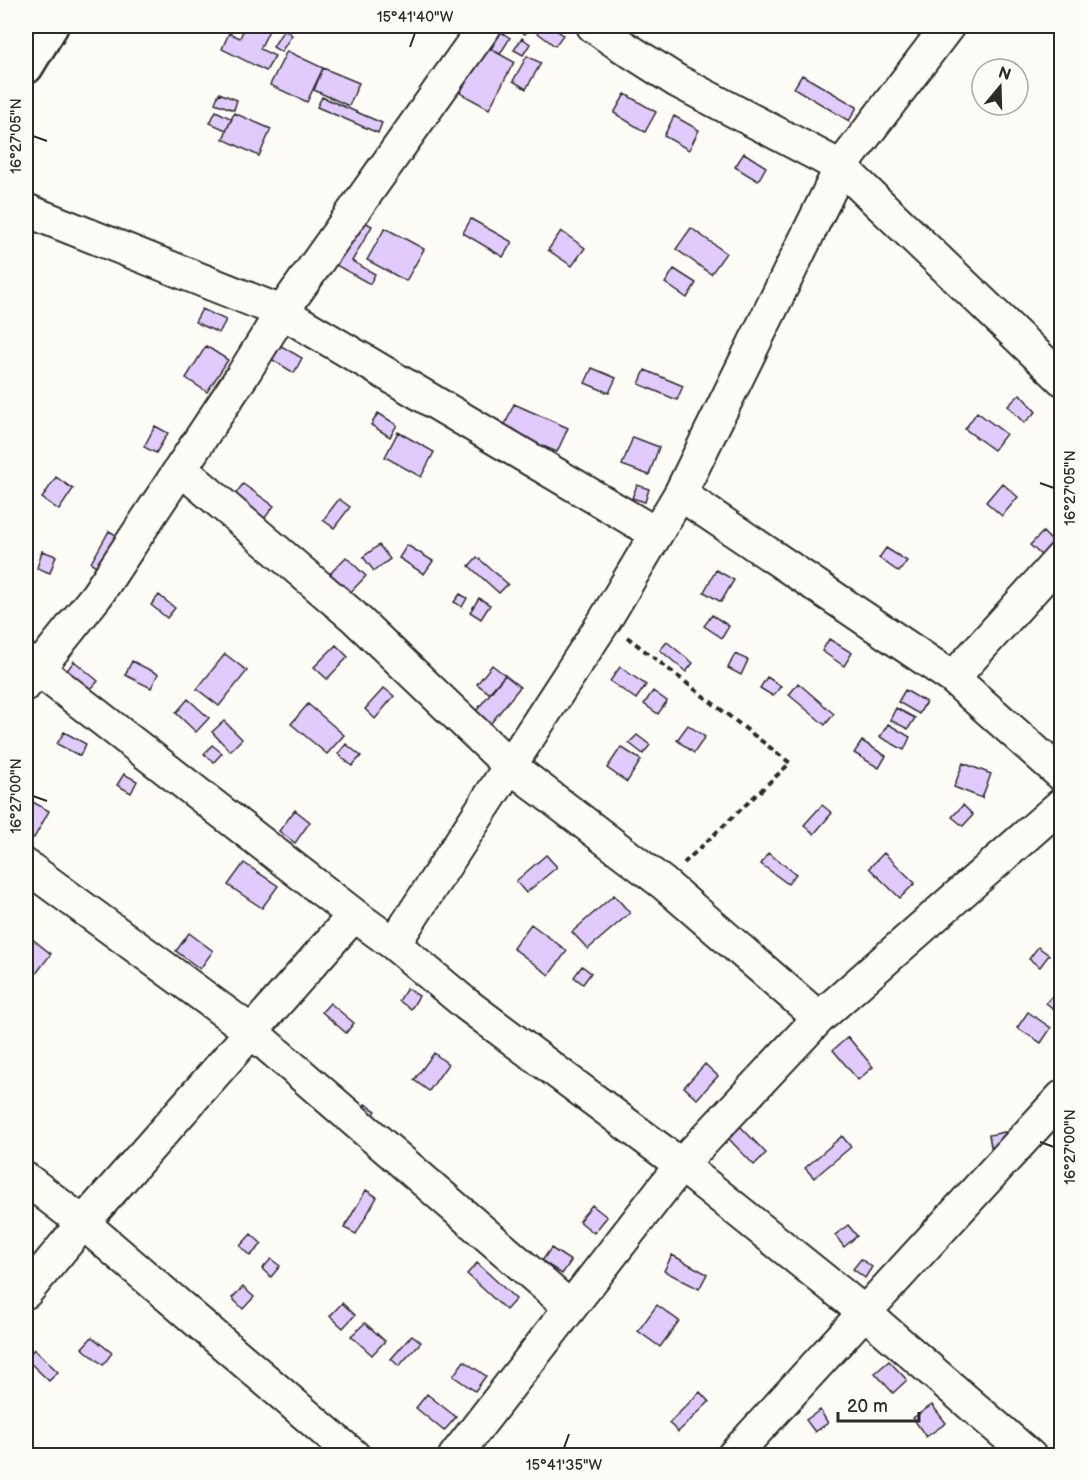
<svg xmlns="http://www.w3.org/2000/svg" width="1087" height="1481" font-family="'Balsamiq Sans',sans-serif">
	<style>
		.building { fill: #e1cbfc; stroke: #2b2b2b; stroke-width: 1.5 }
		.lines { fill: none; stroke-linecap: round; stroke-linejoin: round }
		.minor-casing { stroke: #2b2b2b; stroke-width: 36 }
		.major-casing { stroke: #2b2b2b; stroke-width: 38 }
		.path { stroke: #2b2b2b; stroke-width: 4; stroke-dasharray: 6 4.5; stroke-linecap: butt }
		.minor { stroke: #fdfcf7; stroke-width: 32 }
		.major { stroke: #fdfcf7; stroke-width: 33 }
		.ticks { fill: none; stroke: #2b2b2b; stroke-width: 2 }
		.neatline { fill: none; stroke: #2b2b2b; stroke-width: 2 }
		.ticks-label { font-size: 15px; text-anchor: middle; fill: #2b2b2b }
	</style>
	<rect width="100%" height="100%" fill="#fdfcf7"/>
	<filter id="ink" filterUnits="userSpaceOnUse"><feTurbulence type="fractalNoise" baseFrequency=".0167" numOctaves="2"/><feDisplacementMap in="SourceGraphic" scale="12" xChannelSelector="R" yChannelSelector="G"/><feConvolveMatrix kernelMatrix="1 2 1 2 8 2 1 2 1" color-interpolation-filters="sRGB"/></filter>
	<g filter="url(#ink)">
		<path class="building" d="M245,26h26l-11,23 15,7 -9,15 -44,-22 7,-16 11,5z
			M513,26h18l-6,8z
			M531,26h20l12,9 -8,11 -25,-19z
			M284,29l8,6 -11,17 -8,-5z
			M501,32l9,6 -10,16 -9,-5z
			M522,38l8,6 -7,11 -9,-5z
			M485,46l29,16 -25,47 -29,-16z
			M287,51l36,17 -16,34 -37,-17z
			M527,56l14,7 -15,26 -13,-8z
			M323,68l36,15 -10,23 -35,-16z
			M802,75l55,32 -8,14 -55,-33z
			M219,93l18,7 -3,10 -19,-7z
			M625,94l31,18 -11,20 -31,-19z
			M322,97l60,26 -4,10 -61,-26z
			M216,111l16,8 -6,11 -16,-7z
			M234,113l37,16 -12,27 -36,-17z
			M674,116l25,14 -10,20 -25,-14z
			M744,153l22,14 -8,14 -23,-14z
			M471,219l41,23 -9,15 -40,-24z
			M361,220l11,6 -20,35 23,13 -5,10 -34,-19z
			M385,228l39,21 -18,32 -39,-21z
			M691,228l35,25 -15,21 -35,-25z
			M561,231l24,17 -13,18 -24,-16z
			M674,269l22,14 -9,15 -22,-15z
			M202,309l24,11 -7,13 -24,-11z
			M276,343l26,15 -8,15 -26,-16z
			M206,346l22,14 -21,32 -21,-14z
			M592,368l24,10 -7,15 -24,-10z
			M645,370l38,16 -6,14 -38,-16z
			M1020,394l16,18 -12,11 -16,-17z
			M514,404l54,24 -11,24 -54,-23z
			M977,412l29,22 -12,16 -29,-21z
			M378,413l19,12 -7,12 -19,-12z
			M155,426l13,7 -12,20 -12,-6z
			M398,432l36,20 -13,25 -36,-20z
			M633,437l26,10 -10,28 -27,-10z
			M56,477l17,12 -14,21 -17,-12z
			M1002,483l16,14 -16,19 -16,-14z
			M243,484l31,22 -10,13 -31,-22z
			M637,485l12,4 -4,13 -13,-4z
			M339,499l11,8 -16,21 -11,-8z
			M109,531l14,8 -18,32 -14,-8z
			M1043,532l11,11 -12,13 -12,-11z
			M379,545l11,14 -16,12 -11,-14z
			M407,545l26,16 -9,13 -25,-16z
			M886,548l21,13 -8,11 -20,-14z
			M42,551l14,5 -6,17 -13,-5z
			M346,557l20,19 -20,21 -20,-19z
			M477,557l31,27 -9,9 -30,-27z
			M716,570l18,10 -13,22 -17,-10z
			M460,594l7,4 -5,9 -8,-5z
			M159,595l16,13 -8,10 -16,-13z
			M479,598l11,7 -9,14 -11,-7z
			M712,615l17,11 -7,12 -18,-12z
			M829,639l23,14 -8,13 -22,-15z
			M667,642l26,21 -7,9 -26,-22z
			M336,645l12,12 -21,22 -13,-12z
			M225,654l22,17 -28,35 -22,-17z
			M735,654l13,6 -7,15 -13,-7z
			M74,661l24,20 -9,10 -23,-19z
			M132,661l26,13 -7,14 -26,-13z
			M492,665l13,10 -16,18 -12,-9z
			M620,667l26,18 -10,14 -26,-18z
			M505,675l15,12 -37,46 -15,-12z
			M767,677l14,9 -8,10 -13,-8z
			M798,683l36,31 -9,11 -36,-30z
			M384,688l10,8 -19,23 -10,-10z
			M905,690l21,12 -7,12 -21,-12z
			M653,691l14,10 -9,13 -14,-10z
			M188,699l21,19 -13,14 -20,-19z
			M308,704l36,31 -17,19 -36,-30z
			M896,708l19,10 -7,11 -18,-9z
			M224,721l18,18 -12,12 -18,-19z
			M888,724l22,13 -6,13 -24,-13z
			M688,725l17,12 -11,16 -17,-13z
			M64,732l22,12 -6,12 -23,-12z
			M637,735l13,10 -7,9 -14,-11z
			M862,741l24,15 -7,12 -25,-15z
			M346,744l15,12 -9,10 -14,-12z
			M212,745l10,8 -8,9 -10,-8z
			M621,747l20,13 -14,22 -20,-14z
			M963,763l28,11 -9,24 -28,-11z
			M124,774l13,7 -6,12 -14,-8z
			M31,801l18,10 -15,27 -8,-4v-23z
			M822,805l10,8 -18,21 -10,-9z
			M963,805l10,10 -10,11 -11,-9z
			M295,810l15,12 -15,21 -16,-12z
			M768,853l28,21 -8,10 -27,-20z
			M884,853l31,30 -15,15 -31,-30z
			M546,855l11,12 -31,26 -10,-12z
			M244,863l34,23 -16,22 -34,-23z
			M614,895l16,18 -42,36 -16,-17z
			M531,924l36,27 -18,24 -36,-27z
			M189,933l24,18 -13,18 -24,-18z
			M26,934l25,20 -16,21 -9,-7z
			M1038,947l11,8 -9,12 -11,-8z
			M582,966l9,7 -8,11 -9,-7z
			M407,988l12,8 -8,13 -12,-8z
			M1055,993l7,5v12l-3,3 -13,-10z
			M330,1003l24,20 -8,10 -24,-21z
			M1028,1012l23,16 -10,15 -24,-15z
			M848,1037l25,30 -15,13 -25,-30z
			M434,1053l14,11 -19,27 -15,-11z
			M705,1064l13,12 -21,23 -13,-12z
			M365,1104l11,7 -9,13 -11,-8z
			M738,1124l28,29 -12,12 -28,-29z
			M1005,1132l3,17 -16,3 -3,-17z
			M842,1136l9,11 -37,31 -9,-10z
			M366,1190l11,7 -21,37 -12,-6z
			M592,1205l15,12 -13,16 -15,-12z
			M848,1225l9,11 -13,11 -9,-12z
			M251,1234l11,10 -12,12 -10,-10z
			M551,1248l20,13 -9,13 -20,-13z
			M672,1255l35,19 -8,15 -35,-18z
			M271,1259l9,7 -9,11 -9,-8z
			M861,1259l11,8 -7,11 -12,-9z
			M477,1263l39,36 -10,11 -39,-36z
			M243,1287l11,10 -11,12 -11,-11z
			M342,1303l13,12 -12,13 -13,-12z
			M657,1305l22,16 -19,26 -22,-16z
			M365,1323l20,18 -13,14 -21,-19z
			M412,1335l9,7 -22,24 -8,-7z
			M92,1337l20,16 -9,12 -21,-17z
			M34,1349l24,23 -9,9 -23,-22z
			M464,1361l22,15 -11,15 -22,-15z
			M889,1361l18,19 -14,13 -18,-20z
			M700,1392l9,10 -31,30 -9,-9z
			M427,1394l29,23 -12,14 -28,-23z
			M932,1405l14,18 -20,14 -13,-19z
			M820,1410l8,13 -13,9 -9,-12z"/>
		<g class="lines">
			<defs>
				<path id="minor" d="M593,26l23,16 61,39 164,86 221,212
					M26,210l256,102 373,221
					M181,469l172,147 157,150 153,117 156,135
					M680,494l273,184 109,97
					M26,660l328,255 40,29 72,60 215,161 184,148 165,143
					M953,678l109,-121
					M26,684l71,-89 145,-219 40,-64 203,-286
					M26,866l226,166 318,275
					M394,944l211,-324 75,-126 161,-327 107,-141
					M26,1179l57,44 271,233
					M26,1292l57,-69 271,-308
					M455,1456l226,-291 138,-147 243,-214
					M733,1456l329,-359"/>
				<path id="major" d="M26,67l25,-41"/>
			</defs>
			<use href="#minor" class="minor-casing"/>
			<use href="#major" class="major-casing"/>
			<path class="path" d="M627,637l163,126 -106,100"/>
			<use href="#minor" class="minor"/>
			<use href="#major" class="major"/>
		</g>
	</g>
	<path class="ticks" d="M410,47l5,-14M33,136l14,5M1040,483l14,5M33,796l14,5M1040,1142l14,5M564,1448l5,-14"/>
	<rect width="1087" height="1481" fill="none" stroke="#fdfcf7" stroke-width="66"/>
	<g transform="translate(1000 87) rotate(19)"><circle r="28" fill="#fdfcf7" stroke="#a9a8a5" stroke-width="1.5"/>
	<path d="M0-4.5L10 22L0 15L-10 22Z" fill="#2b2b2b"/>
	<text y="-9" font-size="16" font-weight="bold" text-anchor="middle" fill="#2b2b2b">N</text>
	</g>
	<path d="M838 1412v9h81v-9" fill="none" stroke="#2b2b2b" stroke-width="3"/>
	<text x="847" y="1412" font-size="18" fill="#2b2b2b" stroke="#fdfcf7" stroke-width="4.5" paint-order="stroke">20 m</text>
	<rect x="33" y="33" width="1021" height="1415" class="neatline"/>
	<g class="ticks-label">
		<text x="415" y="22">15°41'40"W</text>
		<text transform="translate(16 136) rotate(-90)" y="5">16°27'05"N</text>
		<text transform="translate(1070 488) rotate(-90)" y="5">16°27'05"N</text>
		<text transform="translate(16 796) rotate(-90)" y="5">16°27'00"N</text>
		<text transform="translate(1070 1147) rotate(-90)" y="5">16°27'00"N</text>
		<text x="564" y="1470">15°41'35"W</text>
	</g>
</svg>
